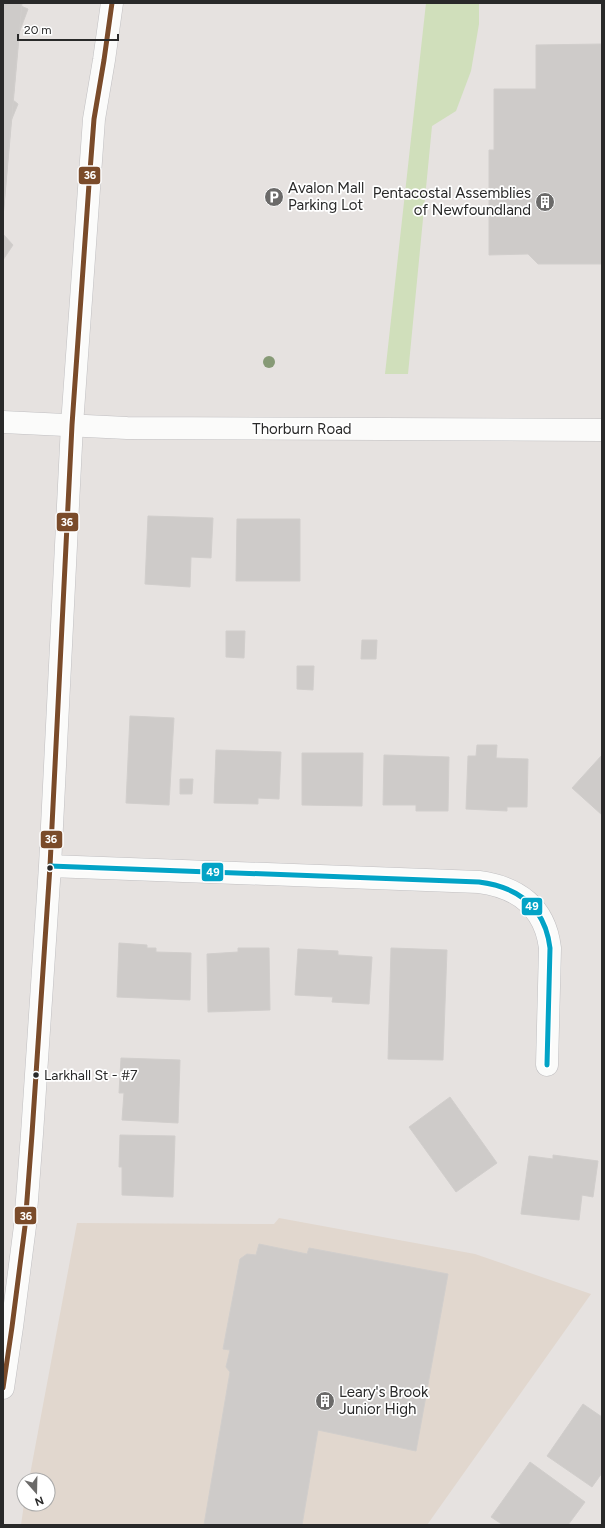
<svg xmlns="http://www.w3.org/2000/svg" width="605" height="1528" font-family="Figtree,sans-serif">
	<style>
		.education { fill: #e1d7ce }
		.grass { fill: #d0dfbb }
		.building { fill: #cecbc9; stroke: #d1cecc }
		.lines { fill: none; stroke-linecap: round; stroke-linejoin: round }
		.minor-casing { stroke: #c0bfc1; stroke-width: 23 }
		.tertiary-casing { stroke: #c0bfc1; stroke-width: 23 }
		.secondary-casing { stroke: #c0bfc1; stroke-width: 23 }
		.minor { stroke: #fbfbfa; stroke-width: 22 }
		.tertiary { stroke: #fbfbfa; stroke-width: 22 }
		.secondary { stroke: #fbfbfa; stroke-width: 22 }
		.bus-1-casing { stroke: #fff; stroke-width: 8 }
		.bus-2-casing { stroke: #fff; stroke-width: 8 }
		.bus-1 { stroke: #7a4b2a; stroke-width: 5 }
		.bus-2 { stroke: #02a3c6; stroke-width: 5 }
		.tree { fill: #879a76 }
		.bus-dot { fill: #292929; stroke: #fff; stroke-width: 1.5 }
		.labels { text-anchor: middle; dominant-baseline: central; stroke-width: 3.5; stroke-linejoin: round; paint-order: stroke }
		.bus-label { font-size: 14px; fill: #292929; stroke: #fff; text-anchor: start }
		.poi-label { font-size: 15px; fill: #292929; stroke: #fff; text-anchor: start }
		.street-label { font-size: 15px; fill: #292929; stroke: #fff }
		.line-badge { stroke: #fff; stroke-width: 1.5 }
		.badge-label { font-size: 11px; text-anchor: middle; font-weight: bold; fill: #fff }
	</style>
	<rect width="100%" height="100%" fill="#e6e2e0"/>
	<path class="education" d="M279,1218l196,36 116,40 -164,231h-406l3,-21h24v-24h-19l48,-257 197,1z"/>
	<path class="grass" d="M426,3h53v21l-8,47 -15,40 -24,15 -24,248h-23z"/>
	<path class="building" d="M3,3h19l-19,214z
		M3,3h19l-1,3 7,3 -9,24 -6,67 5,4 -7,17 -8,96z
		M602,44v220h-64l-10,-10 -39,1v-105h5v-61h42v-44z
		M3,234l10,11 -10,15z
		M148,516l65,2 -2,40 -20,-1 -1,30 -45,-3z
		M237,519h63v62h-64z
		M226,631h19l-1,27 -18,-1z
		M362,640h15l-1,19h-15z
		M297,666h17l-1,24 -16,-1z
		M130,716l44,2 -5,87 -43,-2z
		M477,745h20l-1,13 32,1 -1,48h-20v4l-41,-2 2,-53h8z
		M216,750l65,2 -2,47 -21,-1v6l-44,-1z
		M302,753h61l-1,53 -60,-1z
		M384,755l65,2 -1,54h-32v-6h-33z
		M602,755v60l-30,-27z
		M180,779h13l-1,15h-12z
		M119,943l28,2v3h9v4l35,1 -1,47 -73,-3z
		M238,948h31l1,62 -62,2 -1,-58 31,-2z
		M391,948l56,2 -4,110 -55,-1z
		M298,949l40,2v4l34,2 -3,47 -37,-2 1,-5 -38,-2z
		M121,1058l59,2 -2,63 -56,-3 2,-27h-5z
		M450,1097l47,66 -41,29 -47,-65z
		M120,1135l55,1 -2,61 -51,-2v-28h-3z
		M553,1155l45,6 -5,36 -11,-2 -3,25 -58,-6 8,-58 24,3z
		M259,1244l48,10 2,-6 139,26 -32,177 -98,-21 -16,95h-98l26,-153 -4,-5 4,-17 -7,-1 17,-90 7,-5 9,1z
		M583,1404l19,13v56l-10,14 -45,-31z
		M530,1462l55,40 -17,23h-65l-12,-8z"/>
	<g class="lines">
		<defs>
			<path id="minor" d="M50,866l429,16c39,5 66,25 71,66l-3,117
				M3,1388l9,-61 13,-101 7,-92 18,-268 22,-441"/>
			<path id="tertiary" d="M72,425l22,-306 10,-59 8,-57"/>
			<path id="secondary" d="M3,422l124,6 475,2"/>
		</defs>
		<use href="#minor" class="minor-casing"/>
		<use href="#tertiary" class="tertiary-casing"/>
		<use href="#secondary" class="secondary-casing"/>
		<use href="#minor" class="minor"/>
		<use href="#tertiary" class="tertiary"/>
		<use href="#secondary" class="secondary"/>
		<defs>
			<path id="bus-1" d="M3,1388l9,-61 13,-101 7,-92 18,-268 22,-441 17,-241 5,-65 10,-59 8,-57"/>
			<path id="bus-2" d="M50,866l429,16c39,5 66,25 71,66l-3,117"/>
		</defs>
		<use href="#bus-1" class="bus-1-casing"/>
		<use href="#bus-2" class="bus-2-casing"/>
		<use href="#bus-1" class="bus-1"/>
		<use href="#bus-2" class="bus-2"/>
	</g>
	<circle class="tree" cx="269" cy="362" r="6"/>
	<defs>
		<symbol id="parking-disc" viewBox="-11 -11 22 22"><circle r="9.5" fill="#6b6a69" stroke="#fff"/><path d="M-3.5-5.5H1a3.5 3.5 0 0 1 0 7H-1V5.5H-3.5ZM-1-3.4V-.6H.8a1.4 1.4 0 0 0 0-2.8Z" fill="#fff"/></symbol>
		<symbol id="building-disc" viewBox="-11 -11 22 22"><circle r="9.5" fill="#6b6a69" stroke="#fff"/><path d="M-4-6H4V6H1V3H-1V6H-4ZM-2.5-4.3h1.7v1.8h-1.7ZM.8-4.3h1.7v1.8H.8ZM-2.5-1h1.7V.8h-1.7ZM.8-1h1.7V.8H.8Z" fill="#fff"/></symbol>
	</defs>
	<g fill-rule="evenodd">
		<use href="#parking-disc" x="263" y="186" width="22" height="22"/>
		<use href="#building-disc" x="534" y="191" width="22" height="22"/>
		<use href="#building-disc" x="314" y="1390" width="22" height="22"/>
	</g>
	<g class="bus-dot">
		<circle cx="50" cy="868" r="3.5"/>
		<circle cx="36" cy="1075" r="3.5"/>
	</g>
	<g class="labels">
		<g class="bus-label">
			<text x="44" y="1075">Larkhall St - #7</text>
		</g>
		<g class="poi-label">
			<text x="288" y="188">Avalon Mall<tspan x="288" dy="17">Parking Lot</tspan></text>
			<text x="531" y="193" text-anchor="end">Pentacostal Assemblies<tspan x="531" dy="17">of Newfoundland</tspan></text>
			<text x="339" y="1392">Leary's Brook<tspan x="339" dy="17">Junior High</tspan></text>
		</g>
		<g class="street-label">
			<text x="302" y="429">Thorburn Road</text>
		</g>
	</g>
	<g class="line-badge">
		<rect x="78" y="166" width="23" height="19" rx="4" fill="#7a4b2a"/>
		<rect x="56" y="512" width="23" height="20" rx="4" fill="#7a4b2a"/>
		<rect x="40" y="830" width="23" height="19" rx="4" fill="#7a4b2a"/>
		<rect x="201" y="862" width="23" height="20" rx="4" fill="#02a3c6"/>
		<rect x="521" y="897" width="22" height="19" rx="4" fill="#02a3c6"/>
		<rect x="14" y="1206" width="23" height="19" rx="4" fill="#7a4b2a"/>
	</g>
	<g class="badge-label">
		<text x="90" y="179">36</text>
		<text x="67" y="526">36</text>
		<text x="51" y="843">36</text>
		<text x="213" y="876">49</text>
		<text x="532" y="910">49</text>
		<text x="26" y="1220">36</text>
	</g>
	<rect width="605" height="1528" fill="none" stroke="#292929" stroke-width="8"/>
	<g transform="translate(36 1492) rotate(160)"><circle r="19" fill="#ffffff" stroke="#a9a9a9"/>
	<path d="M0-3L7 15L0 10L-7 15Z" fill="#6b6a69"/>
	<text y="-6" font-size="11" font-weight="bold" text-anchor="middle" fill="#292929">N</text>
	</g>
	<path d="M18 34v6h100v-6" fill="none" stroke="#292929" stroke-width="2"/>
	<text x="24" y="34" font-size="12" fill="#292929" stroke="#ffffff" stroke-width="3" paint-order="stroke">20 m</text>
</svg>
